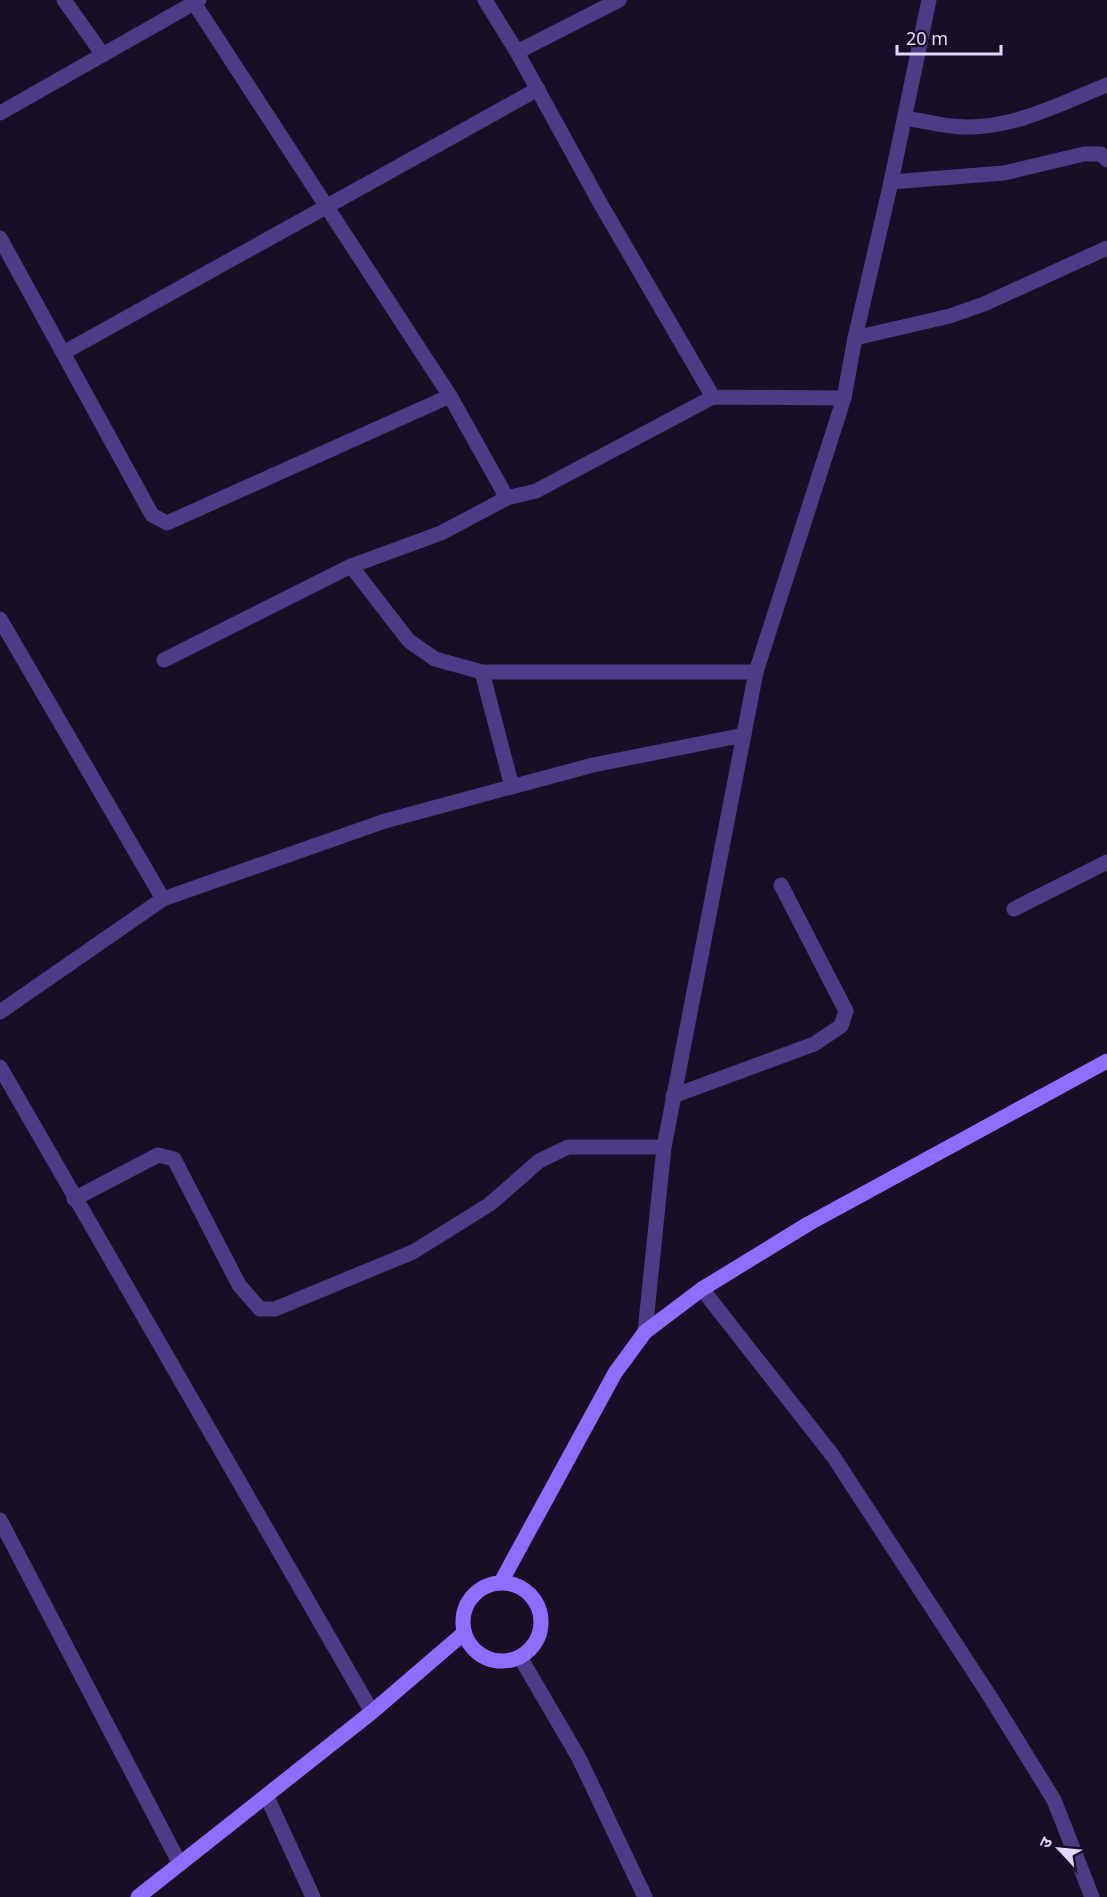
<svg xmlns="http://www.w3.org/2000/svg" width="1107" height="1897" font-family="'Noto Sans','Noto Sans Devanagari',sans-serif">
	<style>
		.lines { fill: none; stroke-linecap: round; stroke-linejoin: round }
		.minor { stroke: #4d3b85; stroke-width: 15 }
		.tertiary { stroke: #4d3b85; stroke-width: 15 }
		.secondary { stroke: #8f6dfe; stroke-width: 15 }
	</style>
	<rect width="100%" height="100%" fill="#180f26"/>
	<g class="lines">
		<path class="minor" d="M64,0l39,55
			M199,0l-5,3 256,393 57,102
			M485,0l32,52 83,151 113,194
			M517,52l102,-52
			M0,113l194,-110
			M905,118c20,3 41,9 60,9 50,1 97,-24 142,-42
			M891,182l113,-9 80,-19h17l6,6
			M0,238l152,277 15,8 283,-127
			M855,338l95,-22 34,-12 123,-56
			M63,353l475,-264
			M351,566l58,75 26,18 47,13 30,115
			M0,619l163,280
			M164,660l187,-94 90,-33 66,-35 29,-7 177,-94 131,1
			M482,672h274
			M1014,909l93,-47
			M0,1012l163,-113 222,-78 208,-56 151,-30
			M0,1067l372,645
			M673,1096l141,-52 27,-18 5,-15 -65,-126
			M74,1199l84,-44 16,4 65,126 21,24h15l138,-57 77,-48 49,-43 29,-14h96
			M702,1289l131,167 156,239 65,105 38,97
			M0,1520l180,344
			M267,1797l46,100"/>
		<path class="tertiary" d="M645,1332l19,-185 92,-475 88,-274 11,-60 36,-156 38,-182
			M520,1657l59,101 66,139"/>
		<path class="secondary" d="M501,1582l114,-209 30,-41 57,-43 106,-65 299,-163
			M463 1622a39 39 0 1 1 78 0a39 39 0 1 1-78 0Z
			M138,1897l234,-185 92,-79"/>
	</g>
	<g transform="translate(1059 1849) rotate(296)" stroke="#180f26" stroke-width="4.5" paint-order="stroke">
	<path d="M0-4.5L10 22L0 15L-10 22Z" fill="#e2d5ff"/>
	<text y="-9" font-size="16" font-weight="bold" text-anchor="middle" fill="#e2d5ff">उ</text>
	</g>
	<path d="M897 45v9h104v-9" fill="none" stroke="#e2d5ff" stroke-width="3"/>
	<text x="906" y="45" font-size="18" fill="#e2d5ff" stroke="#180f26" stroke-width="4.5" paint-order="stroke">20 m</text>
</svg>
